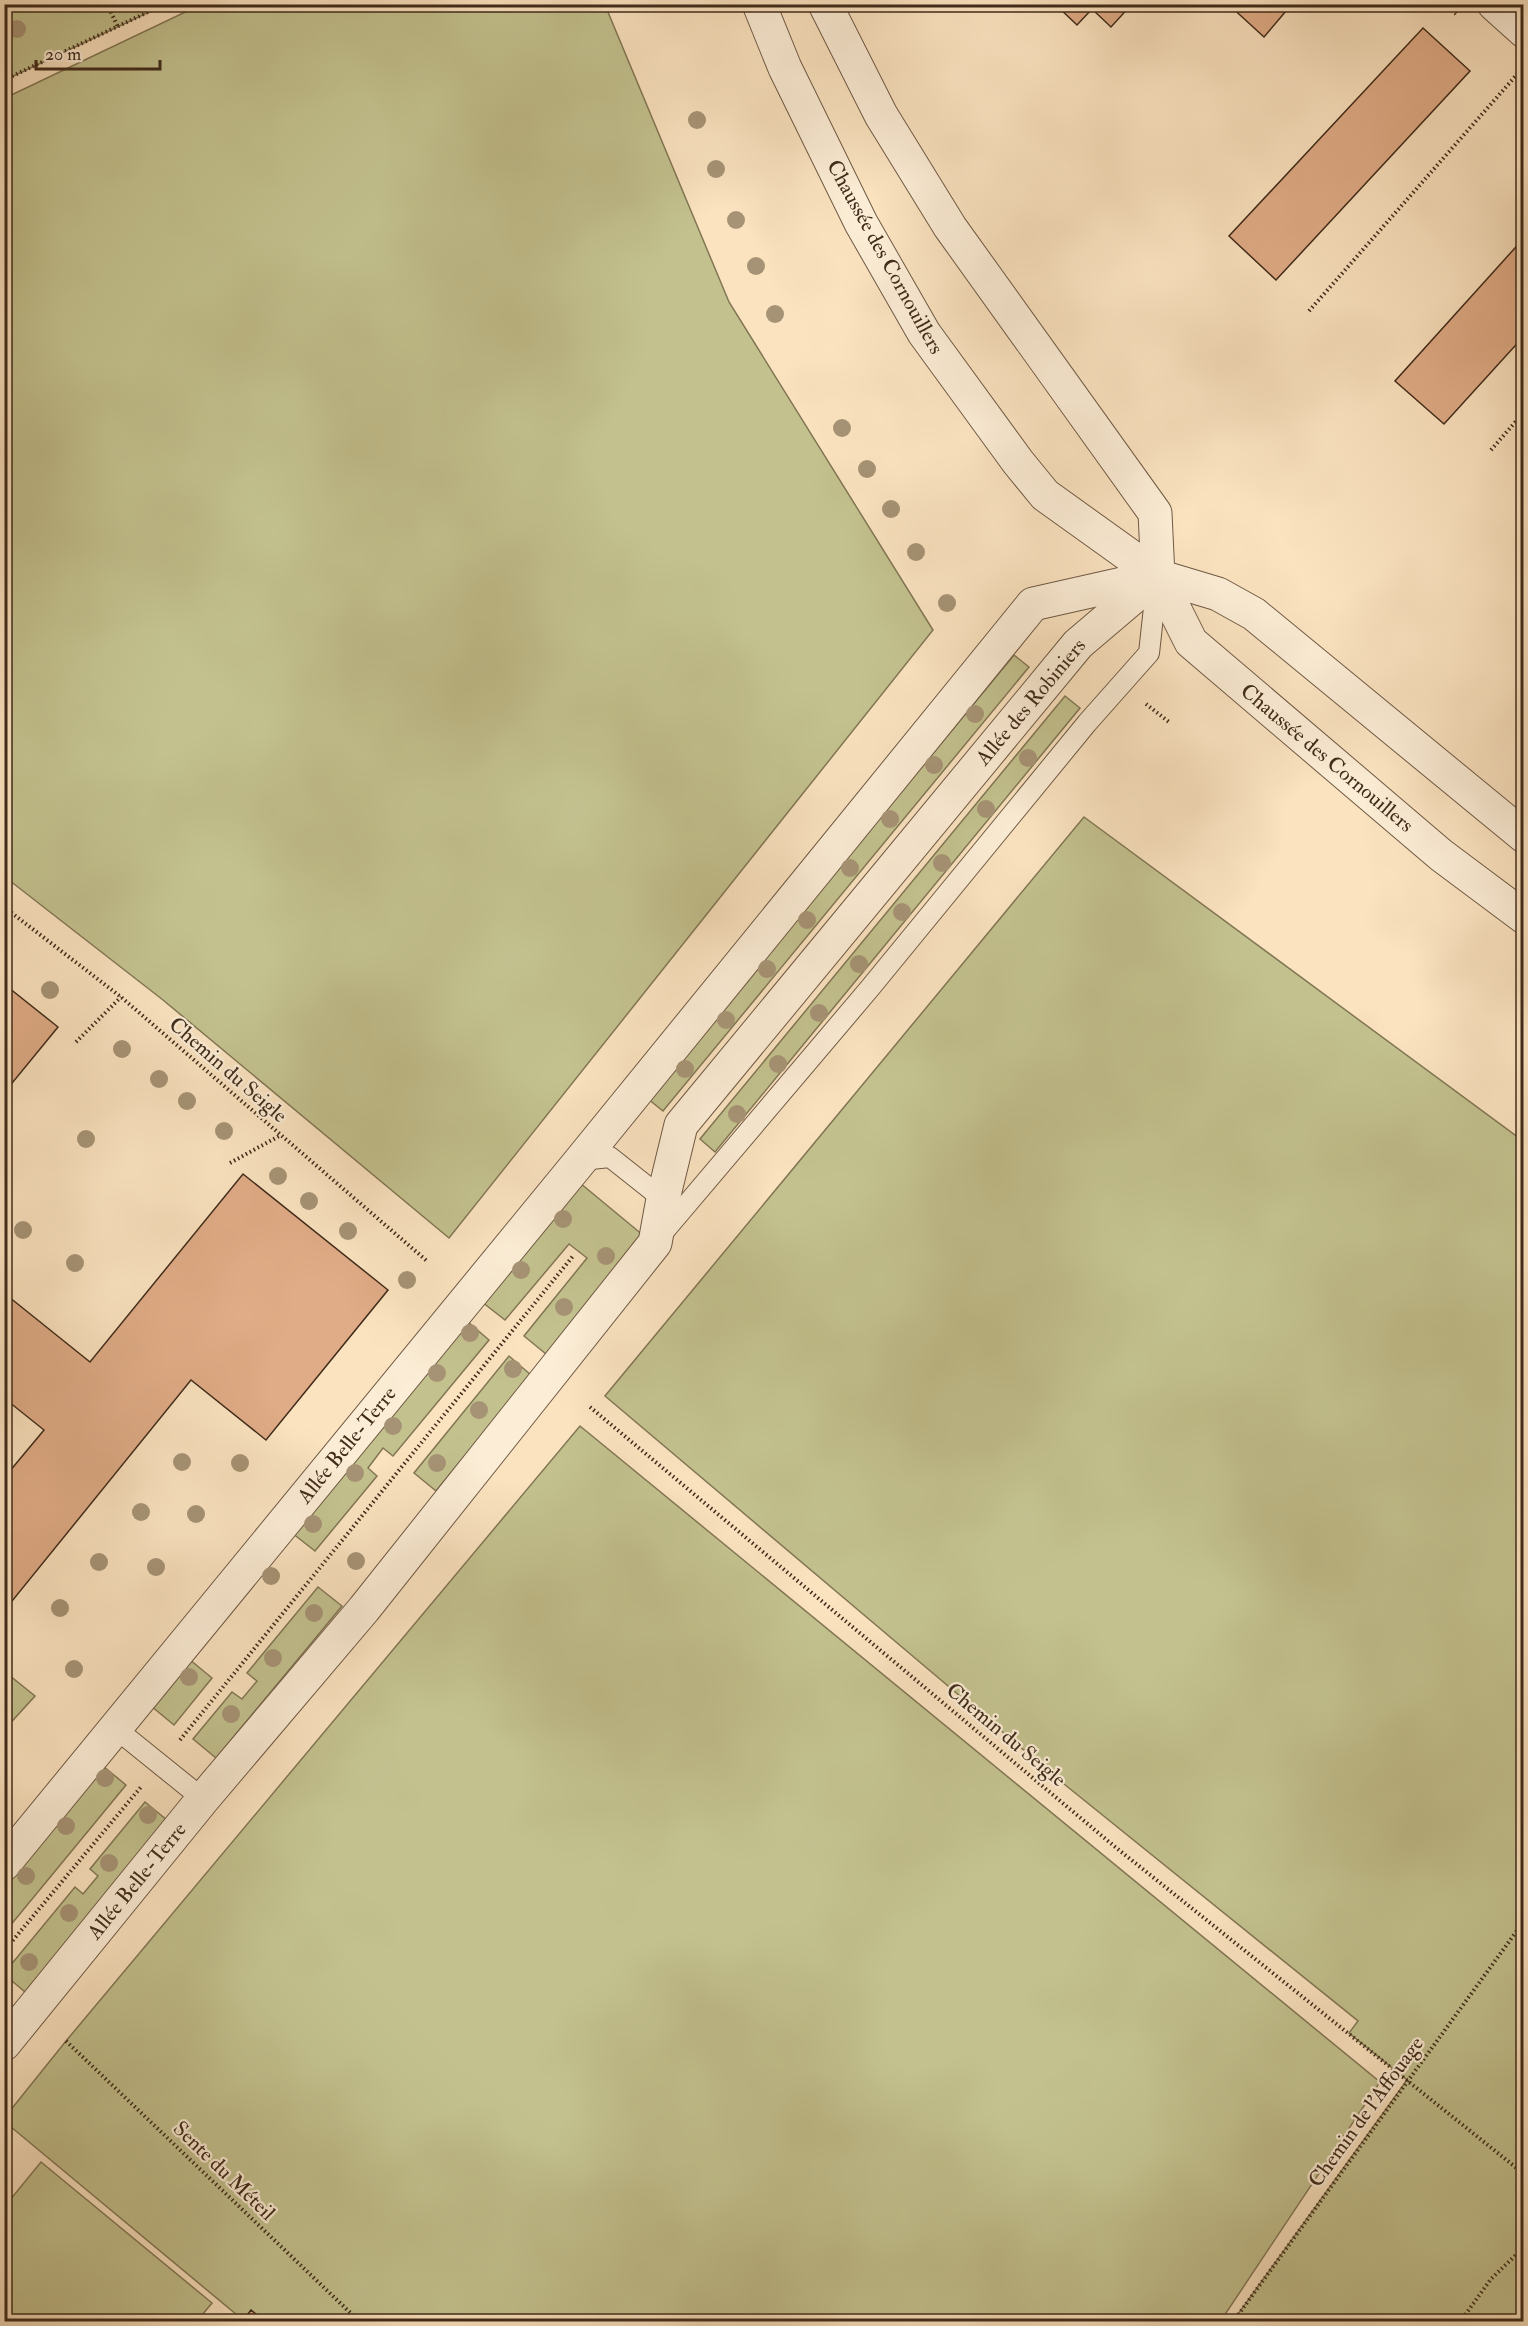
<svg xmlns="http://www.w3.org/2000/svg" width="1528" height="2326" font-family="'IM FELL Double Pica',serif">
	<style>
		.green { fill: #c3c28f; stroke: #827654; stroke-width: 1.5 }
		.building { fill: #e0ac87; stroke: #402b1a; stroke-width: 1.5 }
		.lines { fill: none; stroke-linecap: round; stroke-linejoin: round }
		.service-casing { stroke: #6f5944; stroke-width: 22 }
		.minor-casing { stroke: #6f5944; stroke-width: 35 }
		.tertiary-casing { stroke: #6f5944; stroke-width: 35 }
		.path { stroke: #402b1a; stroke-width: 4; stroke-dasharray: 1.5 3; stroke-linecap: butt }
		.service { stroke: #fcedd6; stroke-width: 20 }
		.minor { stroke: #fcedd6; stroke-width: 33 }
		.tertiary { stroke: #fcedd6; stroke-width: 33 }
		.tree { fill: #a69375 }
		.labels { text-anchor: middle; dominant-baseline: central; stroke-width: 4.5; stroke-linejoin: round; paint-order: stroke }
		.street-label { font-size: 21px; fill: #402b1a; stroke: #fcedd6 }
	</style>
	<rect width="100%" height="100%" fill="#fbe3c0"/>
	<filter id="stains"><feTurbulence type="fractalNoise" baseFrequency=".00333" numOctaves="4"/><feColorMatrix values="0 0 0 0 .2 0 0 0 0 .09 0 0 0 0 .02 0 0 0 .5 -.17"/></filter>
	<radialGradient id="worn" r=".72"><stop offset=".6" stop-color="#630" stop-opacity="0"/><stop offset="1" stop-color="#630" stop-opacity=".3"/></radialGradient>
	<path class="green" d="M5,4h159v1l-159,75z
		M202,4l403,1 124,297 204,328 -484,608 -286,-238 -158,-123v-779z
		M1014,655l15,12 -366,444 -15,-12z
		M1065,696l15,12 -365,444 -15,-13z
		M1084,817l439,324v1180h-290l174,-241 -58,-47 9,-12 -294,-237 -459,-388z
		M580,1183l64,53 -98,118 -22,-18 63,-78 -18,-14 -64,76 -23,-18z
		M467,1321l22,19 -96,116 -10,-8 -15,20 9,8 -62,75 -23,-18z
		M509,1356l22,19 -95,116 -22,-18z
		M580,1426l800,656 -160,240h-955l-14,-12 -8,10 -238,-198v-5l61,-76z
		M318,1587l24,19 -126,152 -23,-19 39,-47 10,7 15,-18 -10,-8z
		M189,1659l23,19 -38,47 -23,-19z
		M4,1671l31,25 -30,33h-1z
		M103,1766l23,19 -121,147v-47z
		M145,1802l22,18 -142,172 -20,-17v-3l70,-85 8,7 15,-18 -8,-7z
		M41,2162l171,141 -15,18h-192v-115z"/>
	<path class="building" d="M1055,4h77l-21,23 -19,-18 -15,16z
		M1228,4h64l-28,33z
		M1423,28l47,43 -194,209 -47,-44z
		M1524,238v98l-80,88 -49,-43z
		M4,984l54,43 -54,66z
		M243,1174l145,116 -122,150 -75,-60 -187,231v-142l5,3 35,-42 -40,-32v-105l86,69z
		M251,2310l14,12h-23z"/>
	<g class="lines">
		<defs>
			<path id="service" d="M581,1160l29,-3 53,42
				M660,1236l210,-248 217,-265 62,-70 8,-73
				M115,1728l88,71"/>
			<path id="minor" d="M1494,4l30,27
				M4,1864l577,-704 452,-556 120,-27
				M4,2044l199,-245 161,-190 291,-366 8,-44 18,-74 397,-481 80,-68"/>
			<path id="tertiary" d="M759,4l26,64 76,155 63,110 94,129 27,33 113,81 60,18 36,20 270,222
				M825,4l56,111 69,112 205,286 3,63 33,66 250,213 83,62"/>
		</defs>
		<use href="#service" class="service-casing"/>
		<use href="#minor" class="minor-casing"/>
		<use href="#tertiary" class="tertiary-casing"/>
		<path class="path" d="M107,4l11,23
			M1445,4l11,10
			M4,80l161,-76
			M1309,311l211,-240
			M1491,450l33,-38
			M1146,704l23,18
			M4,907l117,90 306,264
			M76,1042l45,-45
			M230,1163l51,-28
			M590,1407l524,439 410,328
			M180,1740l393,-484
			M4,1951l137,-164
			M66,2041l294,281
			M1233,2322l291,-401
			M1460,2322l31,-43 33,-32"/>
		<use href="#service" class="service"/>
		<use href="#minor" class="minor"/>
		<use href="#tertiary" class="tertiary"/>
	</g>
	<g class="tree">
		<circle cx="17" cy="29" r="9"/>
		<circle cx="697" cy="120" r="9"/>
		<circle cx="716" cy="169" r="9"/>
		<circle cx="736" cy="220" r="9"/>
		<circle cx="756" cy="266" r="9"/>
		<circle cx="775" cy="314" r="9"/>
		<circle cx="842" cy="428" r="9"/>
		<circle cx="867" cy="469" r="9"/>
		<circle cx="891" cy="509" r="9"/>
		<circle cx="916" cy="552" r="9"/>
		<circle cx="947" cy="603" r="9"/>
		<circle cx="975" cy="714" r="9"/>
		<circle cx="1028" cy="758" r="9"/>
		<circle cx="934" cy="765" r="9"/>
		<circle cx="986" cy="809" r="9"/>
		<circle cx="890" cy="819" r="9"/>
		<circle cx="942" cy="863" r="9"/>
		<circle cx="850" cy="868" r="9"/>
		<circle cx="902" cy="912" r="9"/>
		<circle cx="807" cy="920" r="9"/>
		<circle cx="859" cy="964" r="9"/>
		<circle cx="767" cy="969" r="9"/>
		<circle cx="50" cy="990" r="9"/>
		<circle cx="819" cy="1013" r="9"/>
		<circle cx="726" cy="1020" r="9"/>
		<circle cx="122" cy="1049" r="9"/>
		<circle cx="778" cy="1064" r="9"/>
		<circle cx="685" cy="1069" r="9"/>
		<circle cx="159" cy="1079" r="9"/>
		<circle cx="187" cy="1101" r="9"/>
		<circle cx="737" cy="1114" r="9"/>
		<circle cx="224" cy="1131" r="9"/>
		<circle cx="86" cy="1139" r="9"/>
		<circle cx="278" cy="1176" r="9"/>
		<circle cx="309" cy="1201" r="9"/>
		<circle cx="563" cy="1219" r="9"/>
		<circle cx="23" cy="1230" r="9"/>
		<circle cx="348" cy="1231" r="9"/>
		<circle cx="606" cy="1256" r="9"/>
		<circle cx="75" cy="1263" r="9"/>
		<circle cx="521" cy="1270" r="9"/>
		<circle cx="407" cy="1280" r="9"/>
		<circle cx="564" cy="1307" r="9"/>
		<circle cx="470" cy="1333" r="9"/>
		<circle cx="513" cy="1369" r="9"/>
		<circle cx="437" cy="1373" r="9"/>
		<circle cx="479" cy="1410" r="9"/>
		<circle cx="393" cy="1426" r="9"/>
		<circle cx="182" cy="1462" r="9"/>
		<circle cx="240" cy="1463" r="9"/>
		<circle cx="437" cy="1463" r="9"/>
		<circle cx="355" cy="1473" r="9"/>
		<circle cx="141" cy="1512" r="9"/>
		<circle cx="196" cy="1514" r="9"/>
		<circle cx="313" cy="1524" r="9"/>
		<circle cx="356" cy="1561" r="9"/>
		<circle cx="99" cy="1562" r="9"/>
		<circle cx="156" cy="1567" r="9"/>
		<circle cx="271" cy="1576" r="9"/>
		<circle cx="60" cy="1608" r="9"/>
		<circle cx="314" cy="1613" r="9"/>
		<circle cx="273" cy="1658" r="9"/>
		<circle cx="74" cy="1669" r="9"/>
		<circle cx="189" cy="1677" r="9"/>
		<circle cx="231" cy="1714" r="9"/>
		<circle cx="105" cy="1778" r="9"/>
		<circle cx="148" cy="1815" r="9"/>
		<circle cx="66" cy="1826" r="9"/>
		<circle cx="109" cy="1863" r="9"/>
		<circle cx="26" cy="1876" r="9"/>
		<circle cx="69" cy="1913" r="9"/>
		<circle cx="29" cy="1962" r="9"/>
	</g>
	<g class="labels">
		<g class="street-label">
			<text transform="translate(885 257) rotate(61)">Chaussée des Cornouillers</text>
			<text transform="translate(1031 702) rotate(-50)">Allée des Robiniers</text>
			<text transform="translate(1327 758) rotate(40)">Chaussée des Cornouillers</text>
			<text transform="translate(228 1070) rotate(41)">Chemin du Seigle</text>
			<text transform="translate(347 1445) rotate(-51)">Allée Belle-Terre</text>
			<text transform="translate(1006 1735) rotate(40)">Chemin du Seigle</text>
			<text transform="translate(137 1881) rotate(-51)">Allée Belle-Terre</text>
			<text transform="translate(1366 2112) rotate(-54)">Chemin de l'Affouage</text>
			<text transform="translate(224 2171) rotate(44)">Sente du Méteil</text>
		</g>
	</g>
	<rect width="1528" height="2326" fill="none" stroke="#fbe3c0" stroke-width="24"/>
	<rect x="6" y="6" width="1516" height="2314" fill="none" stroke="#402b1a" stroke-width="3"/>
	<rect x="12" y="12" width="1504" height="2302" fill="none" stroke="#402b1a" stroke-width="1.5"/>
	<path d="M36 60v9h124v-9" fill="none" stroke="#402b1a" stroke-width="3"/>
	<text x="45" y="60" font-size="18" fill="#402b1a" stroke="#fcedd6" stroke-width="4.5" paint-order="stroke">20 m</text>
	<rect width="100%" height="100%" filter="url(#stains)"/>
	<rect width="100%" height="100%" fill="url(#worn)"/>
</svg>
